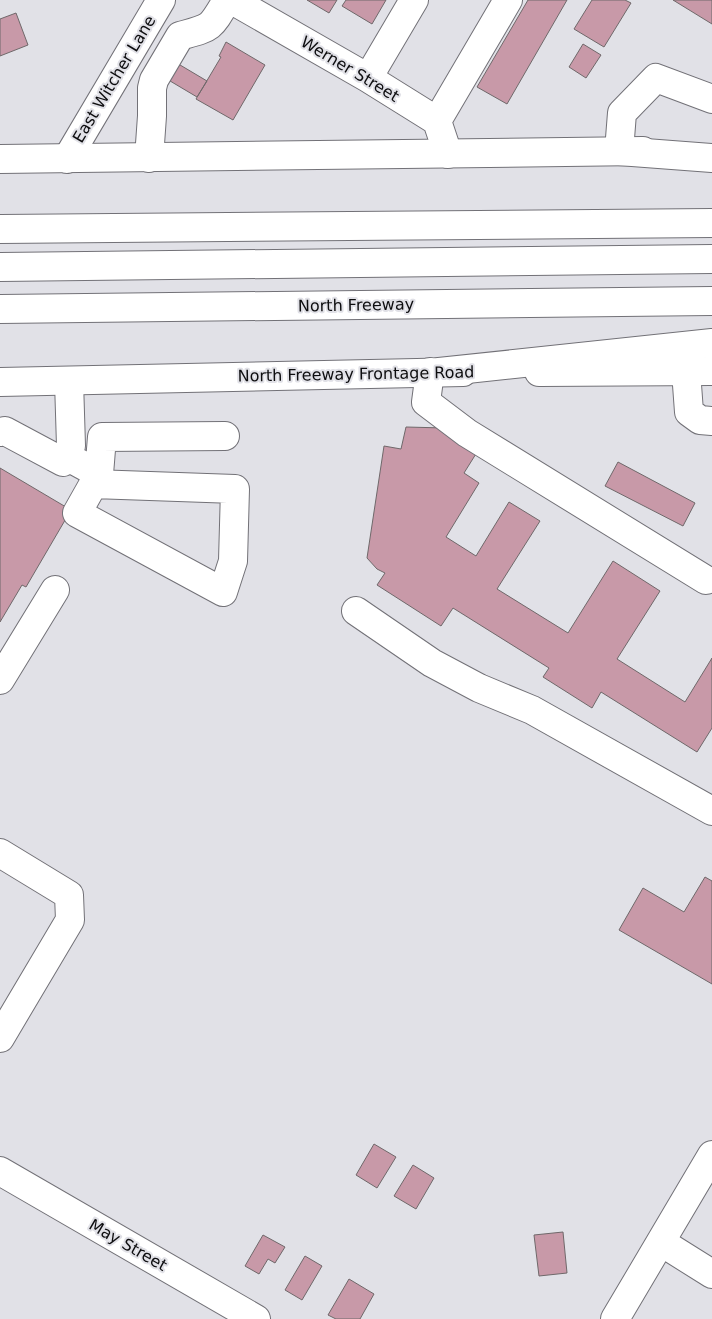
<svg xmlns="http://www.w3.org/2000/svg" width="712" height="1319" font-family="'DejaVu Sans',sans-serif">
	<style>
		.building { fill: #c899a8; stroke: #6f686a }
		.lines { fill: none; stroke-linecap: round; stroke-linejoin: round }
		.minor-casing { stroke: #727177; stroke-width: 30 }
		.major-casing { stroke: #727177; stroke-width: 30 }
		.highway-casing { stroke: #727177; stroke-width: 30 }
		.minor { stroke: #fff; stroke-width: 28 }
		.major { stroke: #fff; stroke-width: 28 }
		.highway { stroke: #fff; stroke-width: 28 }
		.labels { text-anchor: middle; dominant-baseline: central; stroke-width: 4; stroke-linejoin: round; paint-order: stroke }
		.street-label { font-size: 16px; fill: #0d0d0f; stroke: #e1e1e7 }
	</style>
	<rect width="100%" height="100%" fill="#e1e1e7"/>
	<path class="building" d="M307,0h30l-8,13z
		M346,0h40l-14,24 -30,-18z
		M528,0h39l-60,104 -30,-17z
		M592,0h33l6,3 -27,44 -30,-18z
		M673,0h39v24z
		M16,13l12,32 -28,11v-37z
		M226,42l39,23 -32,55 -37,-21 25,-42 -2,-1z
		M583,44l18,11 -15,23 -17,-11z
		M170,59l37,22 -10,16 -37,-22z
		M406,427l39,1 34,21 -15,24 15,10 -33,54 30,19 33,-54 31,19 -43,68 71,44 45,-72 47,30 -43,68 68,43 27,-44v70l-15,24 -96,-60 -9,16 -49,-31 6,-9 -96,-60 -12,18 -64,-41 8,-12 -8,-4 -10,-11 17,-112 17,3z
		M618,462l77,41 -12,23 -78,-40z
		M0,468l71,42 -45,77 -4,-2 -22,37z
		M705,877l7,4v103l-93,-54 24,-42 41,24z
		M374,1144l22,13 -19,31 -21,-13z
		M413,1165l21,13 -18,31 -22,-13z
		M563,1232l4,41 -28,3 -5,-41z
		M263,1235l22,12 -10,16 -7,-4 -9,15 -14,-8z
		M305,1256l17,10 -20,34 -17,-10z
		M349,1279l25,15 -14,25h-24l-8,-4z"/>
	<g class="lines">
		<defs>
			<path id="minor" d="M232,0l136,78 69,43 11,33
				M368,78l46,-78
				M437,121l71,-121
				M619,151l3,-38 34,-35 56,21
				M149,158l3,-42v-28l2,-8 26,-44c32,-9 30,-7 47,-36
				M67,159l94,-159
				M686,371l3,41 11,8 12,1
				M430,372l-4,30 41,31 239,147
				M0,432l5,-1 58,31 8,-16 -2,-65
				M66,456l33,18 -22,39 146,79 10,-31 2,-72 -142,-5
				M99,474l3,-37 123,-1
				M356,611l76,52 47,25 53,22 180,101
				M0,680l55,-90
				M0,853l69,42 1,25 -70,118
				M0,1171l256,148
				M661,1242l51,32
				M615,1319l97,-164"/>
			<path id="major" d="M0,159l643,-8
				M539,372l173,-1
				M0,382l463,-10"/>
			<path id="highway" d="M619,151l93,7
				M0,229l712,-6
				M0,267l712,-8
				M0,309l712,-8
				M439,372l273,-29"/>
		</defs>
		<use href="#minor" class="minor-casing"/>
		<use href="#major" class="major-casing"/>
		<use href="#highway" class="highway-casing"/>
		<use href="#minor" class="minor"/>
		<use href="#major" class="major"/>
		<use href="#highway" class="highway"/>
	</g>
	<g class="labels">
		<g class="street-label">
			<text transform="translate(350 69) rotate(31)">Werner Street</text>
			<text transform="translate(114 79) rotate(-59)">East Witcher Lane</text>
			<text transform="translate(356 305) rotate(-1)">North Freeway</text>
			<text transform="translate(356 374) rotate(-1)">North Freeway Frontage Road</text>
			<text transform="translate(128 1245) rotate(30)">May Street</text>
		</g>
	</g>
</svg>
